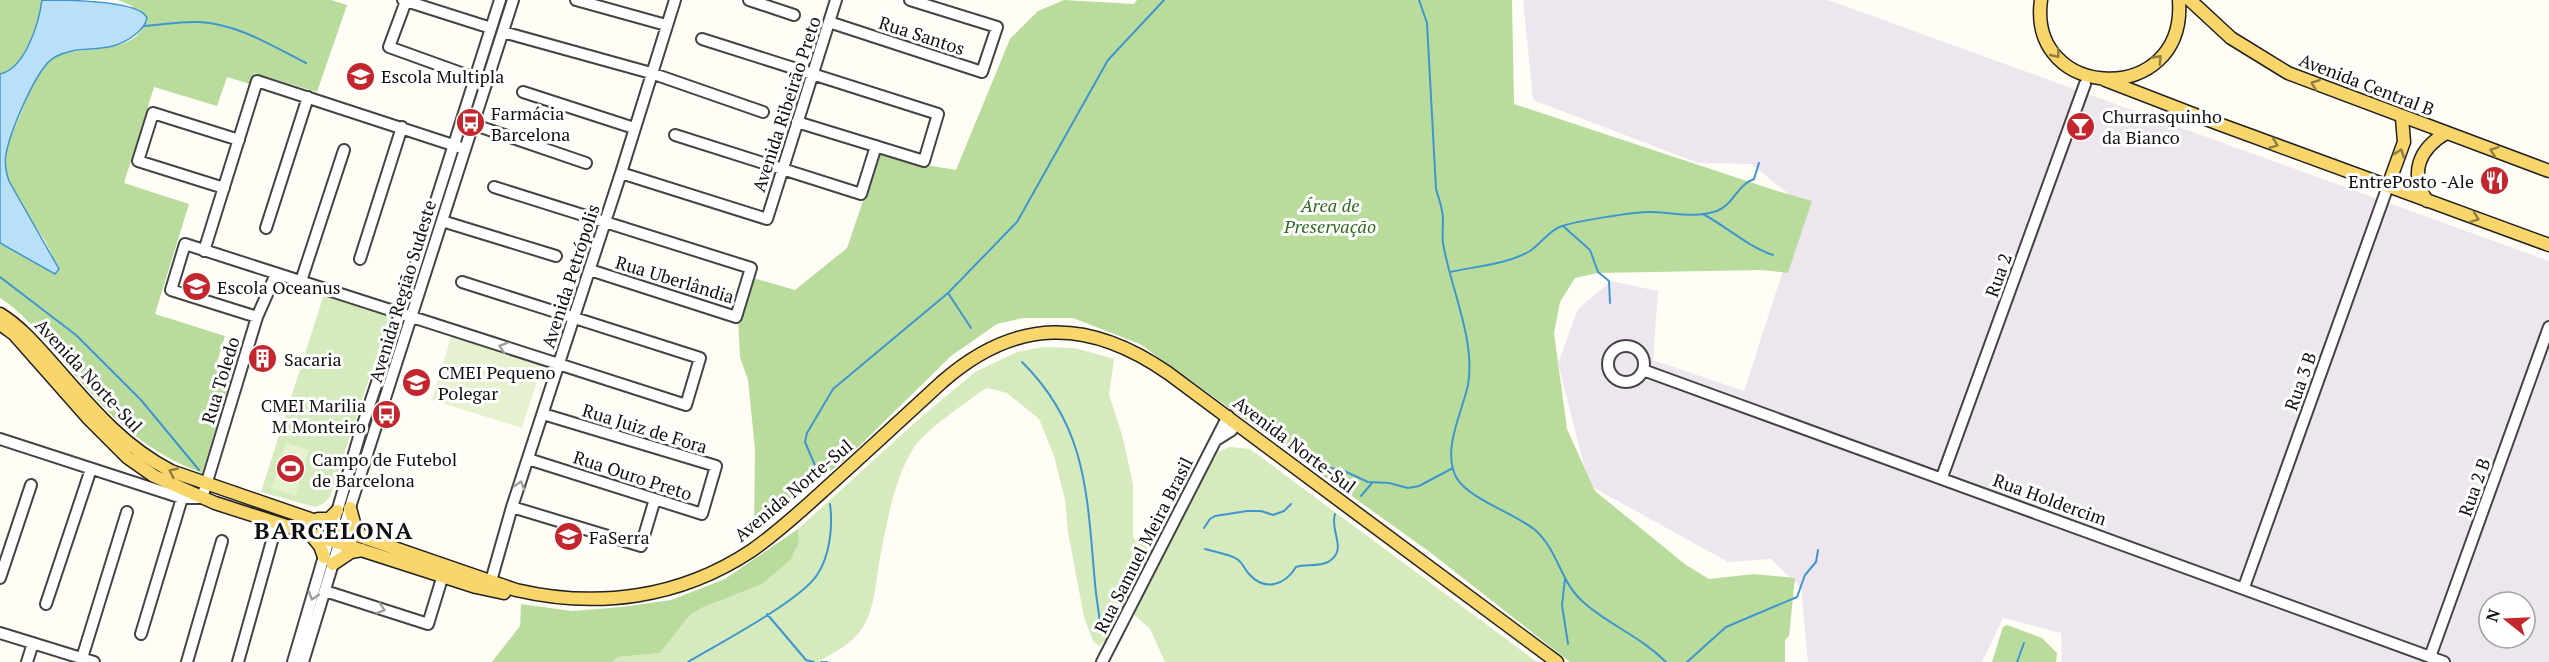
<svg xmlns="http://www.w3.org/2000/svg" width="2549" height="662" font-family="'PT Serif',serif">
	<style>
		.industrial { fill: #eee6ef; fill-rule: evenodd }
		.green { fill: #d5ebbd }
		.forest { fill: #b9dc9c }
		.pitch { fill: #e6f2cf }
		.water { fill: #b9e0f7; stroke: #3f96cf; stroke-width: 1.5 }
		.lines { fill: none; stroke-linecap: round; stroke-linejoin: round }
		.stream { stroke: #3f96cf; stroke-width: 2 }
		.minor-casing { stroke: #444; stroke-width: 14 }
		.major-casing { stroke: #222; stroke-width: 15 }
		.minor { stroke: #fff; stroke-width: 10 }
		.major { stroke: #f9d66b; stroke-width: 12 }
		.oneway { stroke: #917d42 }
		.oneway2 { stroke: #a0a0a0 }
		.labels { text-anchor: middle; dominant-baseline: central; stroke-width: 6; stroke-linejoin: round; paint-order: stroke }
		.street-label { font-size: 18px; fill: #111; stroke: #fff }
		.poi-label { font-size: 18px; fill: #111; stroke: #fff; text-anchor: start }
		.park-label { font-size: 18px; font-style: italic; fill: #2f6b1f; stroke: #fff }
		.district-label { font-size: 24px; font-weight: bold; letter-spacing: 1.5px; fill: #111; stroke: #fff }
	</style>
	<rect width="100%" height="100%" fill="#fffdf5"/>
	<path class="industrial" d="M1523,0h305l721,261v401h-487l-1,-29 -58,-15 -21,44h-174l-7,-74 -30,-29 -43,3 -139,-77 -31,-122 20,-54 33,-28 47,10 -5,69 91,31 60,-185 -53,-42 -53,-1 -165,-63zM2489,602h36v36h-36z"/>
	<path class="green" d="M325,291l61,23 2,7 -58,176 -7,7 -8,3 -54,-15z
		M1043,347l32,1 39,11 -5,36 14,43 10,46v53l3,4 24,12 58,-101 11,-5 21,2 287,213h-372l-15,-33 -21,-19 -16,23 -14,13 -6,-5 -9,-24 -16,-85 -3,-32 -11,-44 -15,-37 -32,-26 -19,-5 -5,2c-20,15 -58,40 -70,59 -19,31 -26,73 -33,109 -5,25 -5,59 -24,78 -10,11 -25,18 -38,26h-206l6,-5 42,-4 30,-38 109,-73 -1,-13 122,-111 55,-46 42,-20z"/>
	<path class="forest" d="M0,0h42c-3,23 -17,69 -42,74z
		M118,0h213l16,5 -30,87 -63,-19 -4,11 -23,-7 -10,29 -63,-19 -30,96 65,21 -34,110 70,22 -10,33 17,6 -30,98c-68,-25 -101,-68 -147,-121 -17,-20 -33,-40 -55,-54v-55l35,18 17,12c1,-5 2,-13 0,-18 -11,-29 -48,-61 -47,-93 0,-15 8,-30 14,-44 7,-16 12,-36 23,-50 24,-32 85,-3 104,-46l-14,-16z
		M1064,0l70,4 3,-4h375l2,104 263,87 35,10 -24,72 -26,-3 -164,3 -23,5 -15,24 -6,31 13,96 28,62 91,74 23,14 45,-5 41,4 -6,58 -4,4v22h-215l-139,-109 -291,-209 -67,-26h-50l-26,6 -46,32 -106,104 -91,70 1,-81 -7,-69 -8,-23 -2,-40 15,-39 42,12 52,-42 33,-97 46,14 30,5 54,-131 28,-28z
		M798,529l1,13 -8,17 -29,25 -59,23 -13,8 -30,38 -42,4 -6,5h-120l28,-36 1,-22 51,7 50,-4 49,-7 54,-21z
		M2007,625l35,13 15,15 -1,9h-64l11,-35z"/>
	<path class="pitch" d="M452,334l91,29 -21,65 -90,-28z
		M286,443l23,7 -14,46 -23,-8z"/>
	<path class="water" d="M42,0c22,0 98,0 105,18 -2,8 -5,10 -10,15 -29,25 -55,9 -82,24 -19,10 -45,76 -49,97 -2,10 0,18 3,27l50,88 -4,5 -55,-31v-169c25,-5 39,-51 42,-74z"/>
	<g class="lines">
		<path class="stream" d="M1419,0l8,23 9,166c3,10 7,20 7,31 0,7 -1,15 0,23 7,44 33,97 25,142 -6,28 -26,64 -12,92 11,21 60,37 79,53 23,20 25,51 47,71 25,23 58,35 84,61
			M144,26c18,-1 36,-5 55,-4 39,2 73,24 107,41
			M1703,214c24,13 44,32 70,41
			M1563,226l27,24 8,22 11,9 1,22
			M1450,272c26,-6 56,-7 80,-21 11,-7 19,-21 32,-25 15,-5 71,-14 87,-14 23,0 44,7 68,-1 17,-7 20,-26 37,-32l5,-16
			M0,277l76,58 65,65 58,70
			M948,293l23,35
			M1022,362c66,65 65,135 73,221 1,16 5,33 6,50
			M1319,466l23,4 26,12 21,1 19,5 11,-2 34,-18
			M820,477l-15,-35 2,-9 26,-44 115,-96 69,-71 91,-162 56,-60
			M1361,496l11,-13
			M1204,528l6,-9 5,-3 32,-5h14l12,4 11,-4 7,-7
			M1205,549c10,3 23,5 32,10 6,4 8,11 12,15 16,18 36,11 47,-7 11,-3 22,0 32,-5 21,-12 1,-31 7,-48
			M1565,579l-3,26 6,39
			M767,614l39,46 8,2
			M688,662c30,-18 112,-61 129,-87 13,-19 16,-49 13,-71
			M821,662h6
			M1687,662l39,-35 71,-30 8,-22 11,-13 2,-12
			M2017,662l7,-19"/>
		<defs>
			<path id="minor" d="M403,0l88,28
				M576,0l90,25
				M749,0l45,15
				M406,1l-17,46 86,31
				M829,22l153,50 15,-45 -87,-27
				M503,32l148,41 112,39
				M702,39l236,75 -14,47 -127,-39
				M523,92l111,36
				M472,124l114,39
				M675,135l186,59 15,-48
				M621,173l146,46 69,-219
				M494,187l257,81 -15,49 -146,-47
				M224,188l-86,-27 15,-48 86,27
				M442,221l114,35
				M266,228l42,-131
				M204,251l53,-170 202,66
				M360,259l42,-132
				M301,281l43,-131
				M257,317l-86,-27 14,-46 501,161 14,-47 -238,-76
				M1608 364a18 18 0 1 1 36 0a18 18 0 1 1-36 0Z
				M1643,370l801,292
				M0,439l182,59h20l55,-181 19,-43
				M1216,440l16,-10
				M528,459l174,55 14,-48 -173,-52
				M1942,477l143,-393
				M512,507l129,39 14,-47
				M0,578l31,-93
				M485,586l6,-5 21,-74 109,-334 54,-173
				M2244,587l144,-401
				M325,591l103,33 15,-49
				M46,604l45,-135
				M0,633l94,29
				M141,634l41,-136
				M2430,657l119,-330
				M82,658l45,-146
				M27,662l6,-19
				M187,662l35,-121
				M238,662l39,-139
				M293,662l68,-232 39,-116 100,-314
				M303,662l48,-158 162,-504
				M1102,662l126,-246"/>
			<path id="major" d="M2041,0c-14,102 146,108 138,0
				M2190,0l41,38 57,35 261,98
				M2105,80l114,44 330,121
				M2388,186l16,-44 -2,-24
				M2427,201c-18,-28 -8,-52 19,-68
				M0,314c21,13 36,31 53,50 36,41 68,81 118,107l345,119c82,19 164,8 235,-39 26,-18 50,-40 73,-61 40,-36 79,-72 118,-108 74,-65 147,-64 226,-9l389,289
				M0,324l14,10 75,85 38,38 27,19 61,27 261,84 28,6
				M350,508l6,22 6,6
				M318,519h11l8,-8
				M311,535l9,11 4,11
				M333,564l18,-12 11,-2"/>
		</defs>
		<use href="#minor" class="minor-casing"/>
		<use href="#major" class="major-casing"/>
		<use href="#minor" class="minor"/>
		<use href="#major" class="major"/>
	</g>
	<defs><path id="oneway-chevron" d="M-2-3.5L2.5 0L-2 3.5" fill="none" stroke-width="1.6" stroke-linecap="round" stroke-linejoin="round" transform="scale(1.5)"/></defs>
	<g class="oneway">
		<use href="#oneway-chevron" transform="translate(2056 54) rotate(51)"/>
		<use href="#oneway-chevron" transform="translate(2158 59) rotate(-46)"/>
		<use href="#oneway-chevron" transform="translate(2315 84) rotate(-159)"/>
		<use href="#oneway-chevron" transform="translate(2274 144) rotate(20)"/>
		<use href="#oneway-chevron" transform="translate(2494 151) rotate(-160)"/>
		<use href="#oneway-chevron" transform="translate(2400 153) rotate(-71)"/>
		<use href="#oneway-chevron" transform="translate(2475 218) rotate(20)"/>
		<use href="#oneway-chevron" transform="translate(173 472) rotate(-155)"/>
	</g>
	<g class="oneway2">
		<use href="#oneway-chevron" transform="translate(503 347) rotate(-162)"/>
		<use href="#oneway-chevron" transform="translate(520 485) rotate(-72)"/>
		<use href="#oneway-chevron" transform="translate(313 596) rotate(108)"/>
		<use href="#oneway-chevron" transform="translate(381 609) rotate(18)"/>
	</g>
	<defs>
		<symbol id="school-disc" viewBox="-11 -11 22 22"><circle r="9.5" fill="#c4262e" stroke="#fff"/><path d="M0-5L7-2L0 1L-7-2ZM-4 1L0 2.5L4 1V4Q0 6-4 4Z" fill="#fff"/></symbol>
		<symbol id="bus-disc" viewBox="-11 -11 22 22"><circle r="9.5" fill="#c4262e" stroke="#fff"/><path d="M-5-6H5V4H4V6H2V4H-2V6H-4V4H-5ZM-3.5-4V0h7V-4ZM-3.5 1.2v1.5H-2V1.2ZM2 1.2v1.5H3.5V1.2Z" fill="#fff"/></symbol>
		<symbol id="bar-disc" viewBox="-11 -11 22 22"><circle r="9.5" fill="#c4262e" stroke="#fff"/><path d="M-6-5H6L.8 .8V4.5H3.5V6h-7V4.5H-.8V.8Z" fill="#fff"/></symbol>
		<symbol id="restaurant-disc" viewBox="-11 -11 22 22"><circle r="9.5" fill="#c4262e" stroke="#fff"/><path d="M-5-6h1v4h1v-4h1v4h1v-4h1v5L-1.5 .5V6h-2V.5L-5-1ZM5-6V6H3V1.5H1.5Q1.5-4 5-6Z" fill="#fff"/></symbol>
		<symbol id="building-disc" viewBox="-11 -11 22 22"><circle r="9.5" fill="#c4262e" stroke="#fff"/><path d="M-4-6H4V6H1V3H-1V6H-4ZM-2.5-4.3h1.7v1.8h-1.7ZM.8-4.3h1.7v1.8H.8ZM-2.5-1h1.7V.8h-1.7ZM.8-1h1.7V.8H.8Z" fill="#fff"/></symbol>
		<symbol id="stadium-disc" viewBox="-11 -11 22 22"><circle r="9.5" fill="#c4262e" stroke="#fff"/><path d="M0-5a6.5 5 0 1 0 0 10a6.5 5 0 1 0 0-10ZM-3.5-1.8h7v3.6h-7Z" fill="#fff"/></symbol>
		<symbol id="university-disc" viewBox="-11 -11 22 22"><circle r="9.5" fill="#c4262e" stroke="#fff"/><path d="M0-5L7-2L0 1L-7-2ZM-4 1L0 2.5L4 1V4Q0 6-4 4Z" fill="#fff"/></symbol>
	</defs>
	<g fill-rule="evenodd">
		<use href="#school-disc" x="344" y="60" width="33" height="33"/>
		<use href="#bus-disc" x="454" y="106" width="33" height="33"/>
		<use href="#bar-disc" x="2064" y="110" width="33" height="33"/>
		<use href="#restaurant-disc" x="2478" y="164" width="33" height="33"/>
		<use href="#school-disc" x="180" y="270" width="33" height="33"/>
		<use href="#building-disc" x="246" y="342" width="33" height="33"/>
		<use href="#school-disc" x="400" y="366" width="33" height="33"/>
		<use href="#bus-disc" x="370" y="398" width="33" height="33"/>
		<use href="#stadium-disc" x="274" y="452" width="33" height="33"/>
		<use href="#university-disc" x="552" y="520" width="33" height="33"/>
	</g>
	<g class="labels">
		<g class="street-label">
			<text transform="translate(922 35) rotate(18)">Rua Santos</text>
			<text transform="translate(2367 84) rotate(21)">Avenida Central B</text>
			<text transform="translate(786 104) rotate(-72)">Avenida Ribeirão Preto</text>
			<text transform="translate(1998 275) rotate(-70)">Rua 2</text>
			<text transform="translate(570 276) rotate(-72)">Avenida Petrópolis</text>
			<text transform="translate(675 279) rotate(17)">Rua Uberlândia</text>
			<text transform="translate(402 291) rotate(-73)">Avenida Região Sudeste</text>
			<text transform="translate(89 375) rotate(47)">Avenida Norte-Sul</text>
			<text transform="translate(220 380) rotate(-73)">Rua Toledo</text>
			<text transform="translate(2300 381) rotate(-70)">Rua 3 B</text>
			<text transform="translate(645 428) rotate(17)">Rua Juiz de Fora</text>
			<text transform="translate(1295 444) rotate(37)">Avenida Norte-Sul</text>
			<text transform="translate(633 475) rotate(18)">Rua Ouro Preto</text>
			<text transform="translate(2474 487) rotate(-70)">Rua 2 B</text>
			<text transform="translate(793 490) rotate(-40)">Avenida Norte-Sul</text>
			<text transform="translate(2050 499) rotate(20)">Rua Holdercim</text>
			<text transform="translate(1143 545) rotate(-63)">Rua Samuel Meira Brasil</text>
		</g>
		<g class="poi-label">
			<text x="381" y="76">Escola Multipla</text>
			<text x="491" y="113">Farmácia<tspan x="491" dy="21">Barcelona</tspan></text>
			<text x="2102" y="116">Churrasquinho<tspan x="2102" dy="21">da Bianco</tspan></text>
			<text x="2474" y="181" text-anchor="end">EntrePosto -Ale</text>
			<text x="217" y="287">Escola Oceanus</text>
			<text x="284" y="359">Sacaria</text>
			<text x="438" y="372">CMEI Pequeno<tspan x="438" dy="21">Polegar</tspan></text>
			<text x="366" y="405" text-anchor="end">CMEI Marilia<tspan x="366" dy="21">M Monteiro</tspan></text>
			<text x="312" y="459">Campo de Futebol<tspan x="312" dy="21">de Barcelona</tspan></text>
			<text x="589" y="537">FaSerra</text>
		</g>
		<g class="park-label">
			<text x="1330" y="205">Área de<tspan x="1330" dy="21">Preservação</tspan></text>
		</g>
		<g class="district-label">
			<text x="334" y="530">BARCELONA</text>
		</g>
	</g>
	<g transform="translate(2507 620) rotate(288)"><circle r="28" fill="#ffffff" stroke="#a0a0a0" stroke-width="1.5"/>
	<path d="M0-4.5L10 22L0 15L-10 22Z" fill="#c4262e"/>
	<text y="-9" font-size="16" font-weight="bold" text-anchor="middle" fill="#111111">N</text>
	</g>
</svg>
